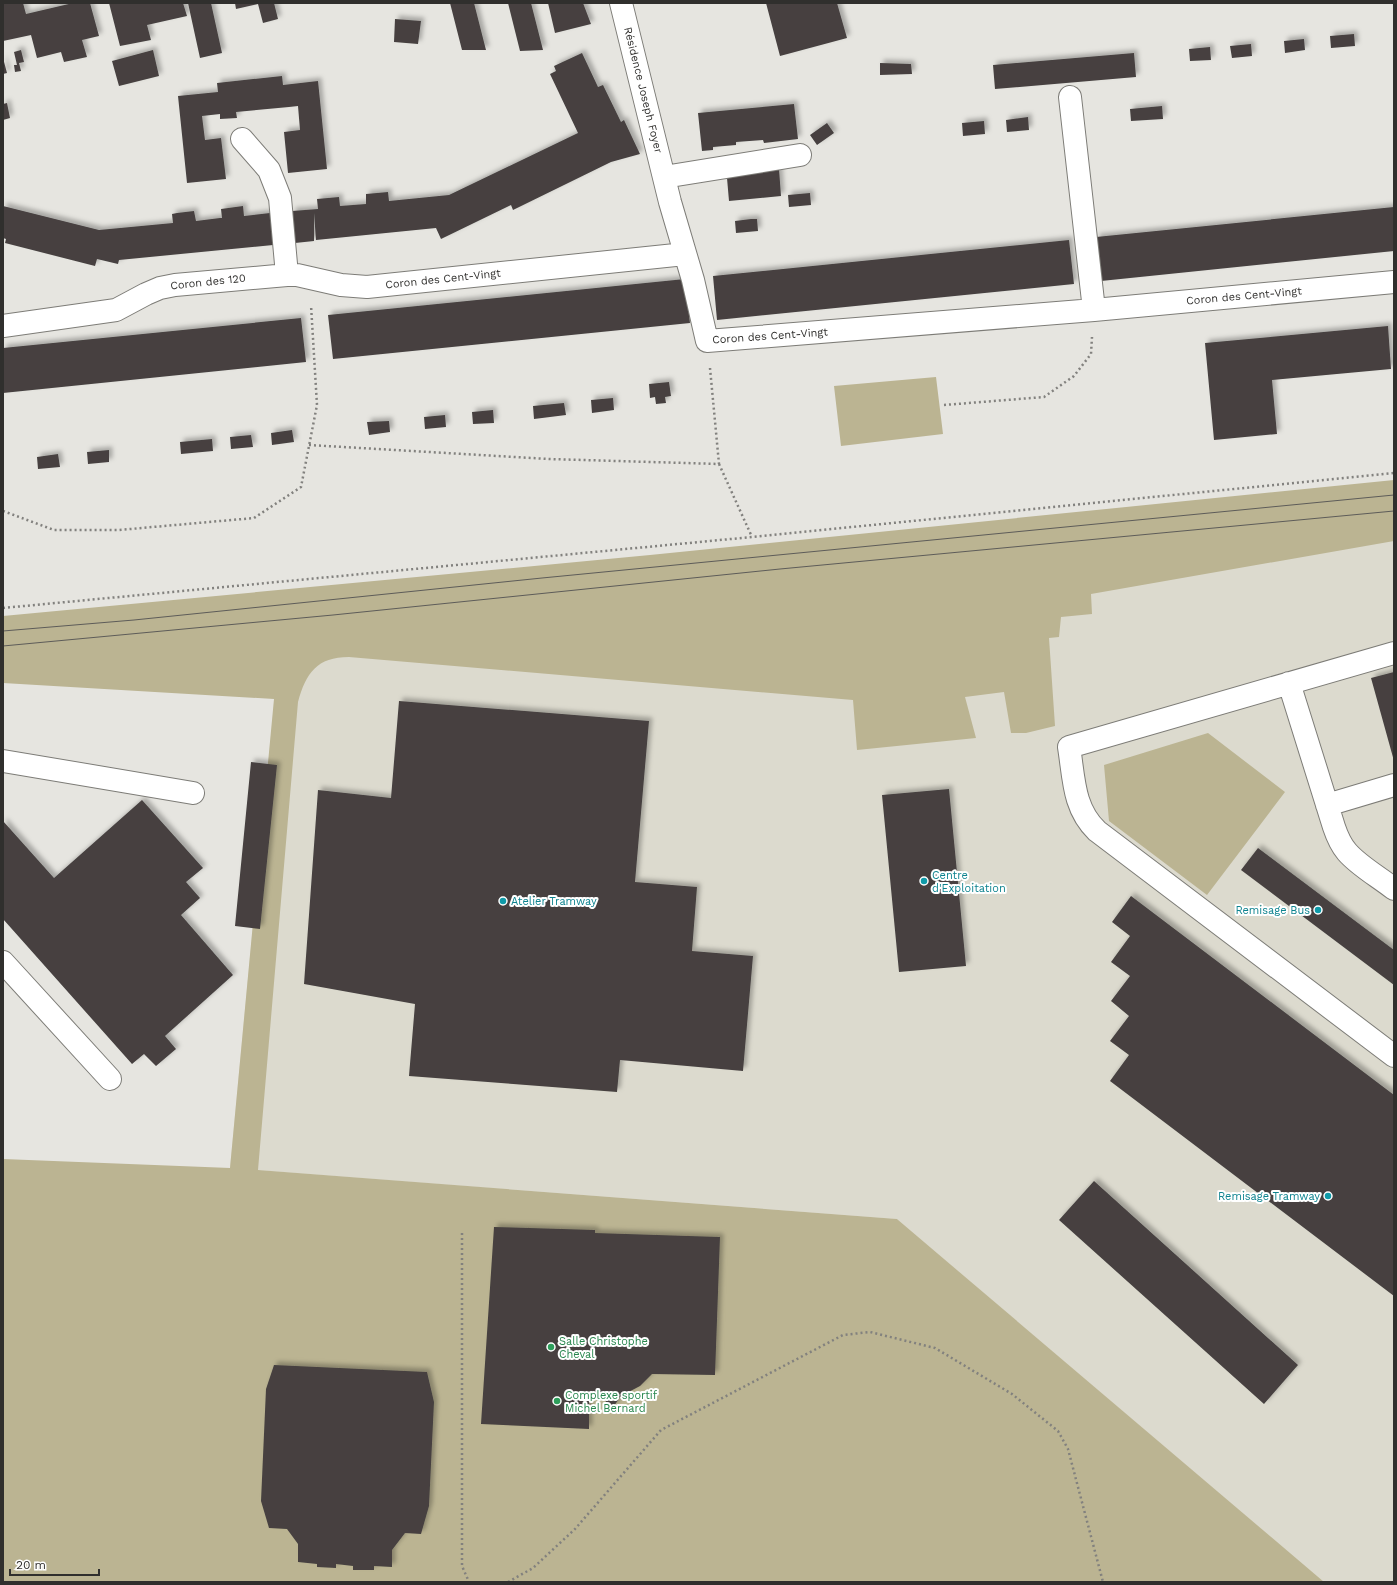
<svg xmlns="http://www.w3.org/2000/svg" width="1397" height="1585" font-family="'Work Sans',sans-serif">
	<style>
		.built { fill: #dcdace }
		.green { fill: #bbb492 }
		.building { fill: #464140; filter: url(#shadow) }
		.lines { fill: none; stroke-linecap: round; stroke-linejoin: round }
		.minor-casing { stroke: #7d7c77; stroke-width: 24 }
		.path { stroke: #82817e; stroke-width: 2.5; stroke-dasharray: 2 3; stroke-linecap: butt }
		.minor { stroke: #fff; stroke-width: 22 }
		.tram { stroke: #5d5c59; stroke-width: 1 }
		.culture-dot { fill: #0f9aa8; stroke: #fff; stroke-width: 1.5 }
		.leisure-dot { fill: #2e9e5b; stroke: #fff; stroke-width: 1.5 }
		.labels { text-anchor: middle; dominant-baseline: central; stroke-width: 4; stroke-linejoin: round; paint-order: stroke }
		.street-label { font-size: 11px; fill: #302f2d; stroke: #fff }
		.culture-label { font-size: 11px; fill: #0d838f; stroke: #fff; text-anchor: start }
		.leisure-label { font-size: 11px; fill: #27864d; stroke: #fff; text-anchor: start }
	</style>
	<defs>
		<filter id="shadow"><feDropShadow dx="3.5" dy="-3.5" stdDeviation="2" flood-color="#0004"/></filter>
	</defs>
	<rect width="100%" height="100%" fill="#e6e5e0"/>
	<path class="built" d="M1394,531v1051h-71l-426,-363 -667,-51 51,-538z"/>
	<path class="green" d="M936,377l7,57 -102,12 -7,-60z
		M1394,480v61l-303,53 1,20 -31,3 -2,20 -10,1 6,88 -29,7h-15l-7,-41 -39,5 11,41 -119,12 -4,-50 -504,-43c-32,0 -43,16 -51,45l-40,468 639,49 427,363h-1321v-423l227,9 44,-469 -271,-16v-67l647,-61z
		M1208,733l77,59 -78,103 -98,-74 -5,-56z"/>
	<path class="building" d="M3,3h20l3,11 47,-11h17l9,33 -17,4 5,17 -23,5 -3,-10 -24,6 -6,-23 -28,6z
		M109,3h74l4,13 -40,9 4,15 -31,6z
		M188,3h23l11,50 -22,5z
		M235,3h39l4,16 -15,4 -5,-19 -22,5z
		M450,3h24l12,47h-24z
		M508,3h23l12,47 -23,1z
		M548,3h35l8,21 -36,9z
		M766,3h71l10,35 -67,18z
		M395,19l26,2 -3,23 -24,-2z
		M1354,34l1,12 -24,2 -1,-12z
		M1304,39l1,11 -20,3 -1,-12z
		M1251,44l1,12 -20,2 -2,-12z
		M1210,47l1,13 -21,1 -1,-12z
		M21,50l3,12 -5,1 2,8 -6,1 -1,-7h3l-3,-13z
		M153,50l6,26 -40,10 -7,-25z
		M582,53l16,34 5,-2 18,37 3,-2 16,34 -29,8 -98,48 -2,-5 -70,34 -5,-11 -120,12 -2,-27v28l-19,2 -3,-32 26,-2 -1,-10 22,-2 1,9 26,-2v-10l22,-2 1,9 60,-6 129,-62 -28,-59 6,-3 -2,-5z
		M1134,53l2,24 -141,12 -2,-24z
		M3,58l4,15 -4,1z
		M880,63l31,1 1,10 -32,1z
		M282,76l1,9 35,-4 9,88 -39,4 -4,-41 16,-2 -2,-24 -9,1 -53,5 1,6 -17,1v-5l-18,2 3,24 16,-2 5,41 -39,4 -9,-87 40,-4 -1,-9z
		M7,103l3,15 -7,2v-16z
		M794,104l4,35 -34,4 -1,-3 -27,2v3l-23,2v3l-11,1 -4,-38z
		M1162,106l1,13 -32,2 -1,-12z
		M1028,117l1,13 -22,2 -1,-12z
		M984,121l1,13 -22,2 -1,-13z
		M827,123l7,10 -17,12 -7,-10z
		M779,169l2,27 -52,5 -2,-23z
		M810,193l1,12 -22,2 -1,-12z
		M3,206l96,24 74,-7 -1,-9 5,-1 17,-2 2,10 24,-3h2l-1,-9 22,-3 1,10 26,-3 3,32 -154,15 -1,4 -21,-5 -2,7 -90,-23 1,-4 -3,-1z
		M1394,207v44l-293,30 -5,-44z
		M751,219h6l1,12 -22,2 -1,-12z
		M1069,240l5,44 -357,36 -4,-44z
		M685,279l5,44 -357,36 -5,-44z
		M301,318l5,44 -303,31v-45z
		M1388,326l3,43 -119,11 5,54 -63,6 -9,-97z
		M669,382l2,14 -6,1 1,6 -10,1 -1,-7 -5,1 -1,-14z
		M613,398l1,12 -22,3 -1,-13z
		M564,403l2,12 -32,4 -1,-13z
		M493,410l1,13 -21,1 -1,-12z
		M445,415l1,12 -21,2 -1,-12z
		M389,421l1,11 -21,3 -2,-13z
		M292,430l2,12 -22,3 -1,-12z
		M251,435l2,12 -22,2 -1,-12z
		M212,439l1,12 -32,3 -1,-12z
		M109,450v12l-21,2 -1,-12z
		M58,454l2,13 -22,2 -1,-12z
		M1394,672v89l-23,-83z
		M399,701l250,20 -14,161 62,5 -5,64 61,5 -10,115 -123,-11 -3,32 -208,-16 6,-72 -111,-20 14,-194 73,8z
		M251,762l26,3 -17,164 -25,-3z
		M949,789l17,177 -67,6 -17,-177z
		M142,800l61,68 -17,14 14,16 -19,17 52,60 -68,61 11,13 -20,17 -12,-12 -12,10 -129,-145v-98l51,57z
		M1258,848l136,102v35l-153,-115z
		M1131,896l263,199v201l-284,-215 19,-26 -19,-14 19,-25 -18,-15 19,-25 -19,-14 19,-26 -18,-14z
		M1094,1181l204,184 -34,39 -205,-184z
		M494,1227l101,3v3l125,4 -5,138 -63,-1 -12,12 -19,10 -7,10h-5l-5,-7h-15v30l-108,-5z
		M274,1365l153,7 7,30 -5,104 -8,28 -16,-1 -13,17v17l-18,-1v4h-21v-4l-17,-2v4l-19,-1v-3l-19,-2v-18l-11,-15 -18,-1 -8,-27 5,-112z"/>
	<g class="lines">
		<defs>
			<path id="minor" d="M621,3l49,199 23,78 14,61 387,-31 300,-28
				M1070,97l24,213
				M242,139l27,31 11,28 7,77
				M664,177l136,-22
				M3,326l113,-16 30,-16 14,-6 15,-3 112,-10h10l44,10 26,2 318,-33
				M1394,653l-325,94c5,31 4,61 28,84l297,225
				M1289,683l45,144c3,9 7,18 13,25 12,14 32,25 47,37
				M3,761l190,32
				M1327,805l67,-20
				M3,962l107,117"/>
		</defs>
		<use href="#minor" class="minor-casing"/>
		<path class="path" d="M944,405l100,-8 30,-21 17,-22 1,-17
			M309,445l240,14 170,5 -9,-96
			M719,464l33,73
			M3,511l51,19h65l135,-12 47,-31 16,-82 -6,-100
			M3,608l749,-71 642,-64
			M462,1233v333l7,16
			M508,1582l25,-14 42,-39 86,-99 182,-95 27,-3 65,16 77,46 46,37 10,18 35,133"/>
		<use href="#minor" class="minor"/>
		<path class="tram" d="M3,631l131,-11 408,-42 852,-83
			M3,646l330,-31 447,-46 614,-58"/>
	</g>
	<g class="culture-dot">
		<circle cx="924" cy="881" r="4"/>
		<circle cx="503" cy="901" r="4"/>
		<circle cx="1318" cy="910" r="4"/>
		<circle cx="1328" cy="1196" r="4"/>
	</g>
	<g class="leisure-dot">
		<circle cx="551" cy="1347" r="4"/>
		<circle cx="557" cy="1401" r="4"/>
	</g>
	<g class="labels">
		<g class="street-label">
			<text transform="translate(643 90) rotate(76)">Résidence Joseph Foyer</text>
			<text transform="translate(443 279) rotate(-6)">Coron des Cent-Vingt</text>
			<text transform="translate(208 282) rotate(-6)">Coron des 120</text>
			<text transform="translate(1244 296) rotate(-5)">Coron des Cent-Vingt</text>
			<text transform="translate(770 336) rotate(-4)">Coron des Cent-Vingt</text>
		</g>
		<g class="culture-label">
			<text x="932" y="875">Centre<tspan x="932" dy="13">d'Exploitation</tspan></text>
			<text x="511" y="901">Atelier Tramway</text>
			<text x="1310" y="910" text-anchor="end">Remisage Bus</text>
			<text x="1320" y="1196" text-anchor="end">Remisage Tramway</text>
		</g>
		<g class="leisure-label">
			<text x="559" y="1341">Salle Christophe<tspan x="559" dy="13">Cheval</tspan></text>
			<text x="565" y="1395">Complexe sportif<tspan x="565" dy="13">Michel Bernard</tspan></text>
		</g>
	</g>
	<rect width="1397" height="1585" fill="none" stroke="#302f2d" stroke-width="8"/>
	<path d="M10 1569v6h89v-6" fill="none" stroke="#302f2d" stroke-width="2"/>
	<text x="16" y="1569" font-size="12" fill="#302f2d" stroke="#ffffff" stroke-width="3" paint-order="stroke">20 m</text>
</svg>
